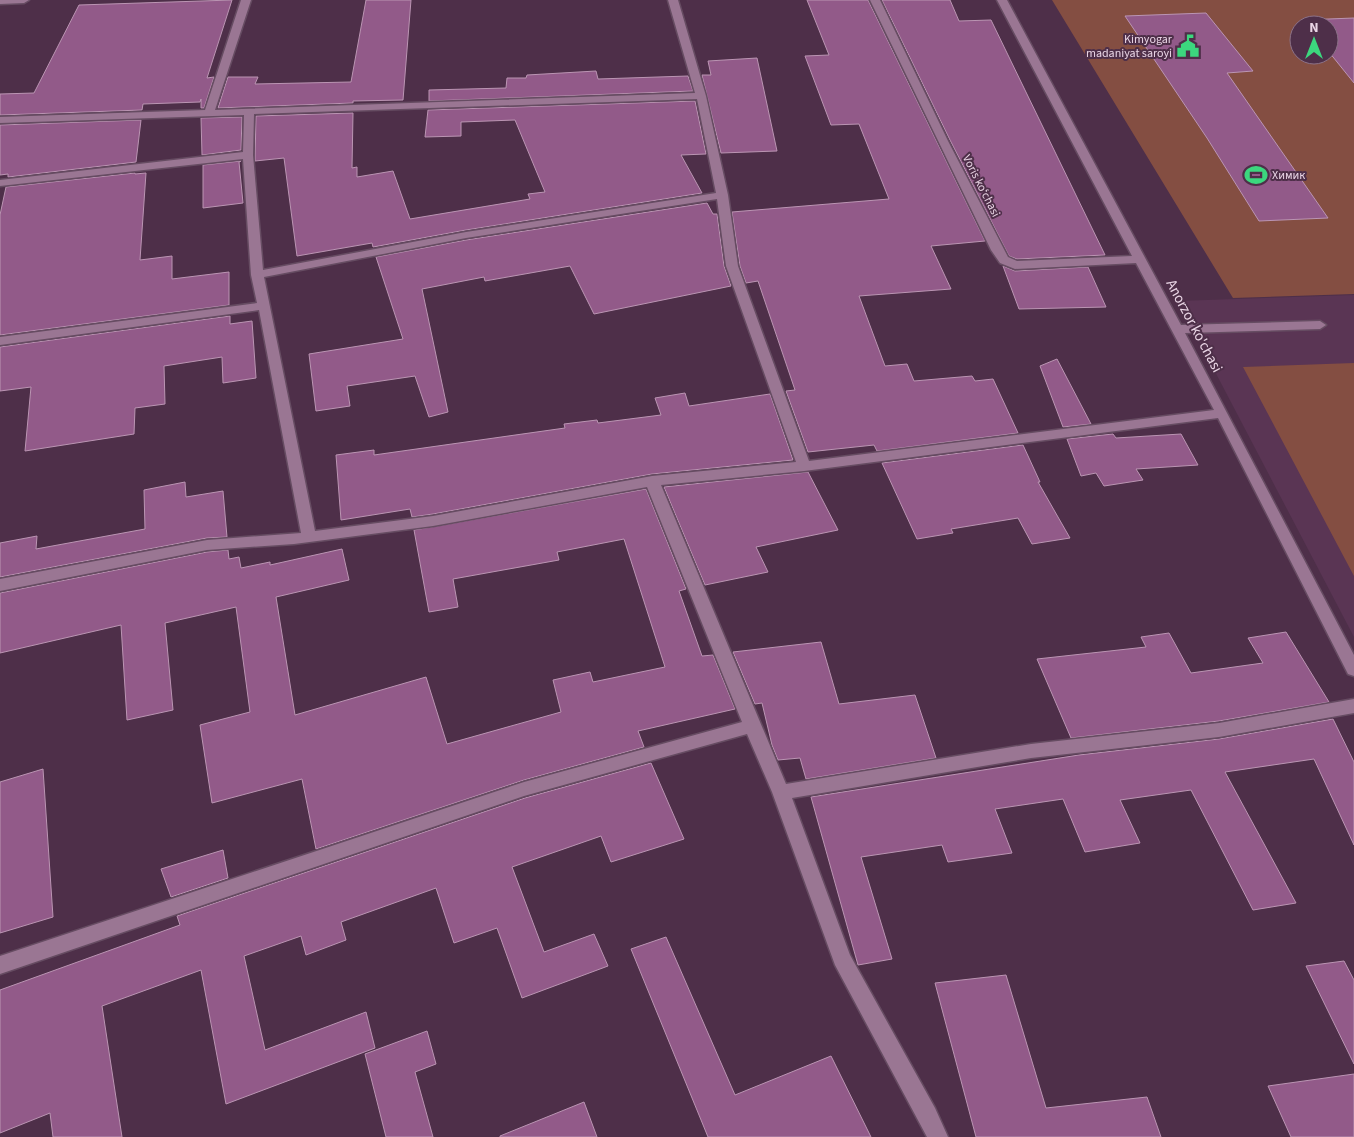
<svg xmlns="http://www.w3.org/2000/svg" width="1354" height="1137" font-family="'Source Sans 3',sans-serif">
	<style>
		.built { fill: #5a3554 }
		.green { fill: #844e42; fill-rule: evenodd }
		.building { fill: #925a89; stroke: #bb95b3 }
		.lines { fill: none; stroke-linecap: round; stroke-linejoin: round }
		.minor-casing { stroke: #664c62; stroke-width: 3 }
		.minor { fill: #9a7693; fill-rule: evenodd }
		.labels { text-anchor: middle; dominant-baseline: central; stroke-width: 4; stroke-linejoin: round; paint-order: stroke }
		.far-poi-label { font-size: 12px; fill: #ead6e6; stroke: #4e2f49; text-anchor: end }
		.far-street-label { font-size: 12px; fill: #ead6e6; stroke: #4e2f49 }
		.street-label { font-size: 15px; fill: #ead6e6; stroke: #4e2f49 }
	</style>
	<rect width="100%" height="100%" fill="#4e2f49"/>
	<path class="built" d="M1354,295v342l-176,-336z"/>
	<path class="green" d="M1052,0h302v294l-121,4zM1299,25h30v30h-30z
		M1354,363v213l-111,-209z"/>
	<path class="building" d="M232,0l-25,78 7,-1 -10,31h-3v-9l-1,3 -57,2 -1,6 -142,5v-21l34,-1 45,-88z
		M366,0h45l-8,100 -50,1v2l-135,5 10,-31h30l-3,7 96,-2z
		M807,0h61l117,241 -54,5 20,43 -92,7 26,70 22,-2 7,17 58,-5 3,5 18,-2 25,54 -141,18 -3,-6 -66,7 -22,-61 9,-1 -37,-109 -12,2 -6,-17 -8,-54 157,-13 -30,-75 -28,1 -26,-69 24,-1z
		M882,0h68l9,21 32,-1 114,235 -88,4 -8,-3 -59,-116z
		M1206,13l47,58 -26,2 101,145 -69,3 -52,-83 -82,-122z
		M1354,18v65l-25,-31v-27h-22l-5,-5z
		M757,58l20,93 -56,2 -19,-78h9l-3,-14z
		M596,71l2,8 90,-3 5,15 -264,10v-11l77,-2 1,-10h19l1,-3z
		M695,101l11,53 -25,1 21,38 -236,37 -93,17 -1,-4 -75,13 -13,-98 -29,3 1,-45 97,-3 -1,55 5,-1v10l36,-6 17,48 120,-20 -2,-5 17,-2 -30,-72 -54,2v14l-36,1 3,-27z
		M242,117l-1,33 -39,5 -1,-37z
		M141,120l-5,42 -128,15v-3l-8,1v-50z
		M241,161l-2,1 4,41 -40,5v-43z
		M135,173v1l11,-1 -6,87 32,-4v23l57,-7v33l-229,30v-120l6,-28z
		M707,203l6,11h4l7,52 7,20 -137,28 -24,-48 -85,15 -1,-4 -62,12 26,123 -19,5 -14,-41 -68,10 3,20 -34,5 -7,-57 94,-15 -27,-82 90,-17z
		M1003,266l12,5 73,-4 18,40 -87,2z
		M230,316v8l22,-3 4,57 -33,5 -1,-26 -58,9 1,38 -30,4 -1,26 -109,17 6,-64 -31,4v-44z
		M1057,359l34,65 -28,3 -23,-61z
		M685,393l4,13 81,-12 23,66 -141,14 -219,40 -21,3 -2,-8 -69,11 -5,-65 38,-5v5l191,-27 -1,-4 33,-4 1,3 63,-8 -6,-17z
		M1113,434l3,4 65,-4 17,31 -62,4 7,11 -39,6 -8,-13 -15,3 -14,-37z
		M1023,445l17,37h-2l32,56 -38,6 -14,-26 -67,11 2,4 -36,6 -35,-76z
		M808,472l30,58 -82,17 12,25 -63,13 -41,-98z
		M185,482l1,15 37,-6 4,46 -20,1 -207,39v-34l37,-7 -1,13 109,-20 -1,-39z
		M646,489l40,100 -7,2 23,65 11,-1 22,54 -97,22 6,16 -120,33 -208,69 -14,-70 -90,24 -12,-78 50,-13 -14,-105 -71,16 8,87 -46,10 -6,-95 -121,28v-60l207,-41 21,-2 1,9 10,-2 2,11 29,-6v3l72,-16 7,31 -73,17 19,118 131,-38 21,67 114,-32 -8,-32 37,-8 3,10 72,-15 -41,-128 -67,13 2,8 -106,19 5,28 -29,5 -15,-82z
		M1286,632l43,70 -110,19 -148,17 -34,-79 109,-12 -5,-10 28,-4 22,40 72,-10 -15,-25z
		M821,642l18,62 76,-9 21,63 -130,21 -6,-21 -22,2 -6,-15 -10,-42 -7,1 -22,-52z
		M1333,719l21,43v83l-40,-86 -89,13 71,131 -43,7 -62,-120 -71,10 20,43 -55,9 -22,-53 -68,10 17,44 -64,9 -6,-17 -81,12 31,102 -34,6 -47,-168 268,-42 140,-16z
		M651,763l33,76 -73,23 -10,-26 -89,31 32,85 50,-18 14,32 -86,32 -25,-70 -43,15 -18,-55 -95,34 5,18 -40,15 -5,-19 -57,20 21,94 101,-38 9,36 -149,56 -25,-134 -99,36 20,131h-69l-3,-24 -50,20v-143l180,-65 -3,-9 348,-118z
		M43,769l10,148 -53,16v-151z
		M223,850l5,28 -57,19 -10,-28z
		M666,937l69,158 96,-39 40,81h-163l-77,-188z
		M1344,961l10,19v84l-48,-98z
		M1006,975l40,133 101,-11 14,40h-185l-41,-154z
		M427,1031l9,33 -21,8 18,65h-47l-21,-83z
		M1354,1074v63h-63l-23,-51z
		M584,1102l13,35h-97v-1z"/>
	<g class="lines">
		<defs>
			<path id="minor" d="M0,0h29l-5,3 -24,1z
				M241,0h10l-36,110 480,-17 -27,-93h10l28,96 22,99 10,71 71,195 405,-51 -78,-147 -121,6 -15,-6 -9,-13 -121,-250h10l68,141 60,116 9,4 115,-5 -135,-256h10l174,325 139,-4 6,4 -6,4 -135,4 169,322v21l-6,-2 -2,-4 -128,-252 -414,53 -143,14 125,299 245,-40 188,-21 135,-24v14l-135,24 -188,21 -239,40 58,157 85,153 13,29h-21l-92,-172 -63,-173 -25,-58 -223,62 -524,178v-18l524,-174 218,-60 -95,-235 -214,39 -139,18 -87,6 -207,41v-12l207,-39 94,-7 -42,-223 -259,35v-8l257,-34 -6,-28 -8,-116 -243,27v-6l243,-28 1,-37 -244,8v-6l205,-7zM697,99l19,94 -250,39 -203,38 -10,-115 1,-41zM717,199l9,67 70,196 -144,14 -219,40 -118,15 -51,-254 202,-39z"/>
		</defs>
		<use href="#minor" class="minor-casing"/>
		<use href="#minor" class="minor"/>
	</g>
	<defs>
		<symbol id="civic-bare" viewBox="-9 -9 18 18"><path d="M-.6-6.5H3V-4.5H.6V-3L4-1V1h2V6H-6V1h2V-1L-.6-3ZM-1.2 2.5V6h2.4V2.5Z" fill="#3cd77e" stroke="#4e2f49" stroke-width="2.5" paint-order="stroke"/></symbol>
		<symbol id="stadium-bare" viewBox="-9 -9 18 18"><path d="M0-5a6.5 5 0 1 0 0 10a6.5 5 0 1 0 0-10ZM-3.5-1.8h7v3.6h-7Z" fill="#3cd77e" stroke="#4e2f49" stroke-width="2.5" paint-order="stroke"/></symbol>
	</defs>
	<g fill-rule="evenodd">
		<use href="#civic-bare" x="1172" y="30" width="32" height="32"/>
		<use href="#stadium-bare" x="1240" y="159" width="32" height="32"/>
	</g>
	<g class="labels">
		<g class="far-poi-label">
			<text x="1172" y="39">Kimyogar<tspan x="1172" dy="14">madaniyat saroyi</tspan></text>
			<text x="1272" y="175" text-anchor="start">Химик</text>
		</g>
		<g class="far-street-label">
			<text transform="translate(981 186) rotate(63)">Voris koʻchasi</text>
		</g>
		<g class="street-label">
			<text transform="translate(1194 326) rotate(62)">Anorzor ko'chasi</text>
		</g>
	</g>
	<g transform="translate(1314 40)"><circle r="24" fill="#4e2f49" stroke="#8c7288"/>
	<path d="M0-4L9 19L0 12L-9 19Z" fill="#3cd77e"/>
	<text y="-8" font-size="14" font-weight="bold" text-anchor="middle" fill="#ead6e6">N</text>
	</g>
</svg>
